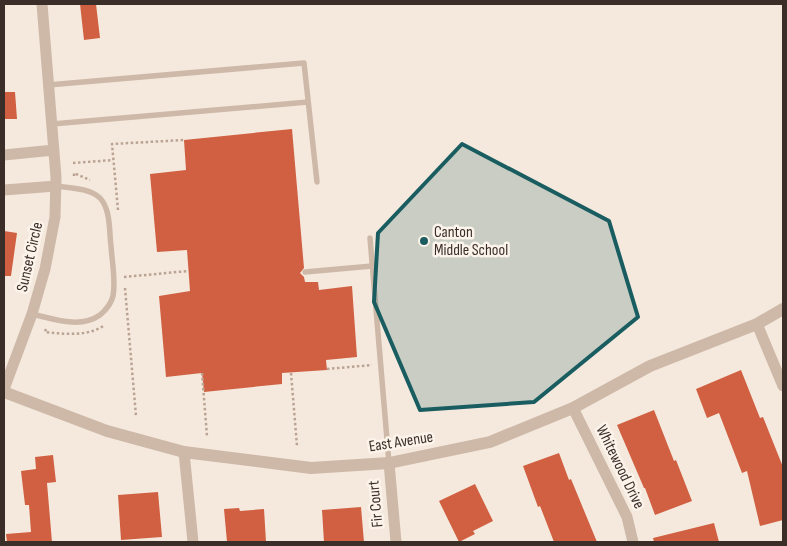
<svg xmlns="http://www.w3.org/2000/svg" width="787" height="546" font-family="'Sofia Sans Condensed',sans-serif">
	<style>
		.building { fill: #d06041 }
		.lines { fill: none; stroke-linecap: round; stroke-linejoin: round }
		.path { stroke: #baa392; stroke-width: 2.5; stroke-dasharray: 2.5 2.5; stroke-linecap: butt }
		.service { stroke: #ceb9a8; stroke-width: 5.5 }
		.minor { stroke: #ceb9a8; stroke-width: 11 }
		.tertiary { stroke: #ceb9a8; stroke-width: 12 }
		.marked { fill: #1a5d60; fill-opacity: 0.2; stroke: #1a5d60; stroke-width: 4; stroke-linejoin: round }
		.poi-dot { fill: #1a5d60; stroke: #fcf4eb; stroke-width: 2 }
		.labels { text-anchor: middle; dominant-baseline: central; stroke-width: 5; stroke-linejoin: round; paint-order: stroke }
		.poi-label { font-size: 16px; fill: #3b2e29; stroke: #fcf4eb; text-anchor: start }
		.street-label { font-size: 16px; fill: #3b2e29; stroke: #fcf4eb }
	</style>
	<rect width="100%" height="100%" fill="#f5e9de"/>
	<path class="building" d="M80,4h16l4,34 -16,2z
		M4,92h11l2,27h-12z
		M292,129l12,139 -4,5 4,4 1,5h13l1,8 33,-4 5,71 -31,3 1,10 -45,3v11l-78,8 -2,-19 -36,4 -7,-81 31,-5 -3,-41 -30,2 -7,-78 36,-4 -2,-30z
		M4,231l13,2 -6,43h-7z
		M741,370l19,48 3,-1 20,50v53l-23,6 -13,-55 -5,2 -23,-60 -12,5 -11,-29z
		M654,410l20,51 2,-1 16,41 -37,14 -10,-27h-1l-27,-63z
		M559,453l10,27 2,-1 26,63h-43l-14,-36 -2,1 -15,-41z
		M53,455l3,27 -9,1 5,59h-45l-1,-8 25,-2 -2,-27h-4l-4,-34 15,-2 -1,-12z
		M475,484l18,37 -20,10 2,3 -16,8 -20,-41z
		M158,492l4,45 -41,3 -3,-45z
		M361,507l3,35h-40l-2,-32z
		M239,508l1,3 24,-2 2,33h-39l-3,-33z
		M714,523l5,19h-65l-1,-4z"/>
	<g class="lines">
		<path class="path" d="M73,163l40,-3
			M74,176v-3l16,7
			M118,210l-6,-66 72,-4
			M124,277l64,-6
			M125,288l11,128
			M46,329l-1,3c20,2 42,5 60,-7
			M327,369l45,-4
			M202,373l5,63
			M291,373l6,73"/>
		<path class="service" d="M48,85l256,-22 13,119
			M52,124l256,-22
			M370,238l19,225
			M305,272l67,-6
			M32,314c22,5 48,15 68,1 6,-5 11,-11 13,-19 3,-15 -1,-34 -2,-50 -2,-15 0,-36 -11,-48 -11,-10 -29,-10 -44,-12"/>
		<path class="minor" d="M4,155l50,-5
			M4,190l52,-4
			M757,324l26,62
			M4,389l28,-75 13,-45 10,-52 1,-40 -14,-173
			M573,408l54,109 6,25
			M184,452l9,90
			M389,463l7,79"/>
		<path class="tertiary" d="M4,392l103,39 77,21 127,16 78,-5 101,-21 83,-34 77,-42 107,-42 26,-15"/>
	</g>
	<path class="marked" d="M462,144l147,77 29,96 -104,85 -114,8 -46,-108 4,-69z"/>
	<circle class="poi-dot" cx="424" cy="241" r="5"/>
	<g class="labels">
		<g class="poi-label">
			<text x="434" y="232">Canton<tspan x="434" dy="18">Middle School</tspan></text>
		</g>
		<g class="street-label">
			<text transform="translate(30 257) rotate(-77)">Sunset Circle</text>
			<text transform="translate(401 442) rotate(-9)">East Avenue</text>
			<text transform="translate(620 467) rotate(64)">Whitewood Drive</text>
			<text transform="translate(376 504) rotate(-95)">Fir Court</text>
		</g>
	</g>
	<rect width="787" height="546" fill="none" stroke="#3b2e29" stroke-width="10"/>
</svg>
